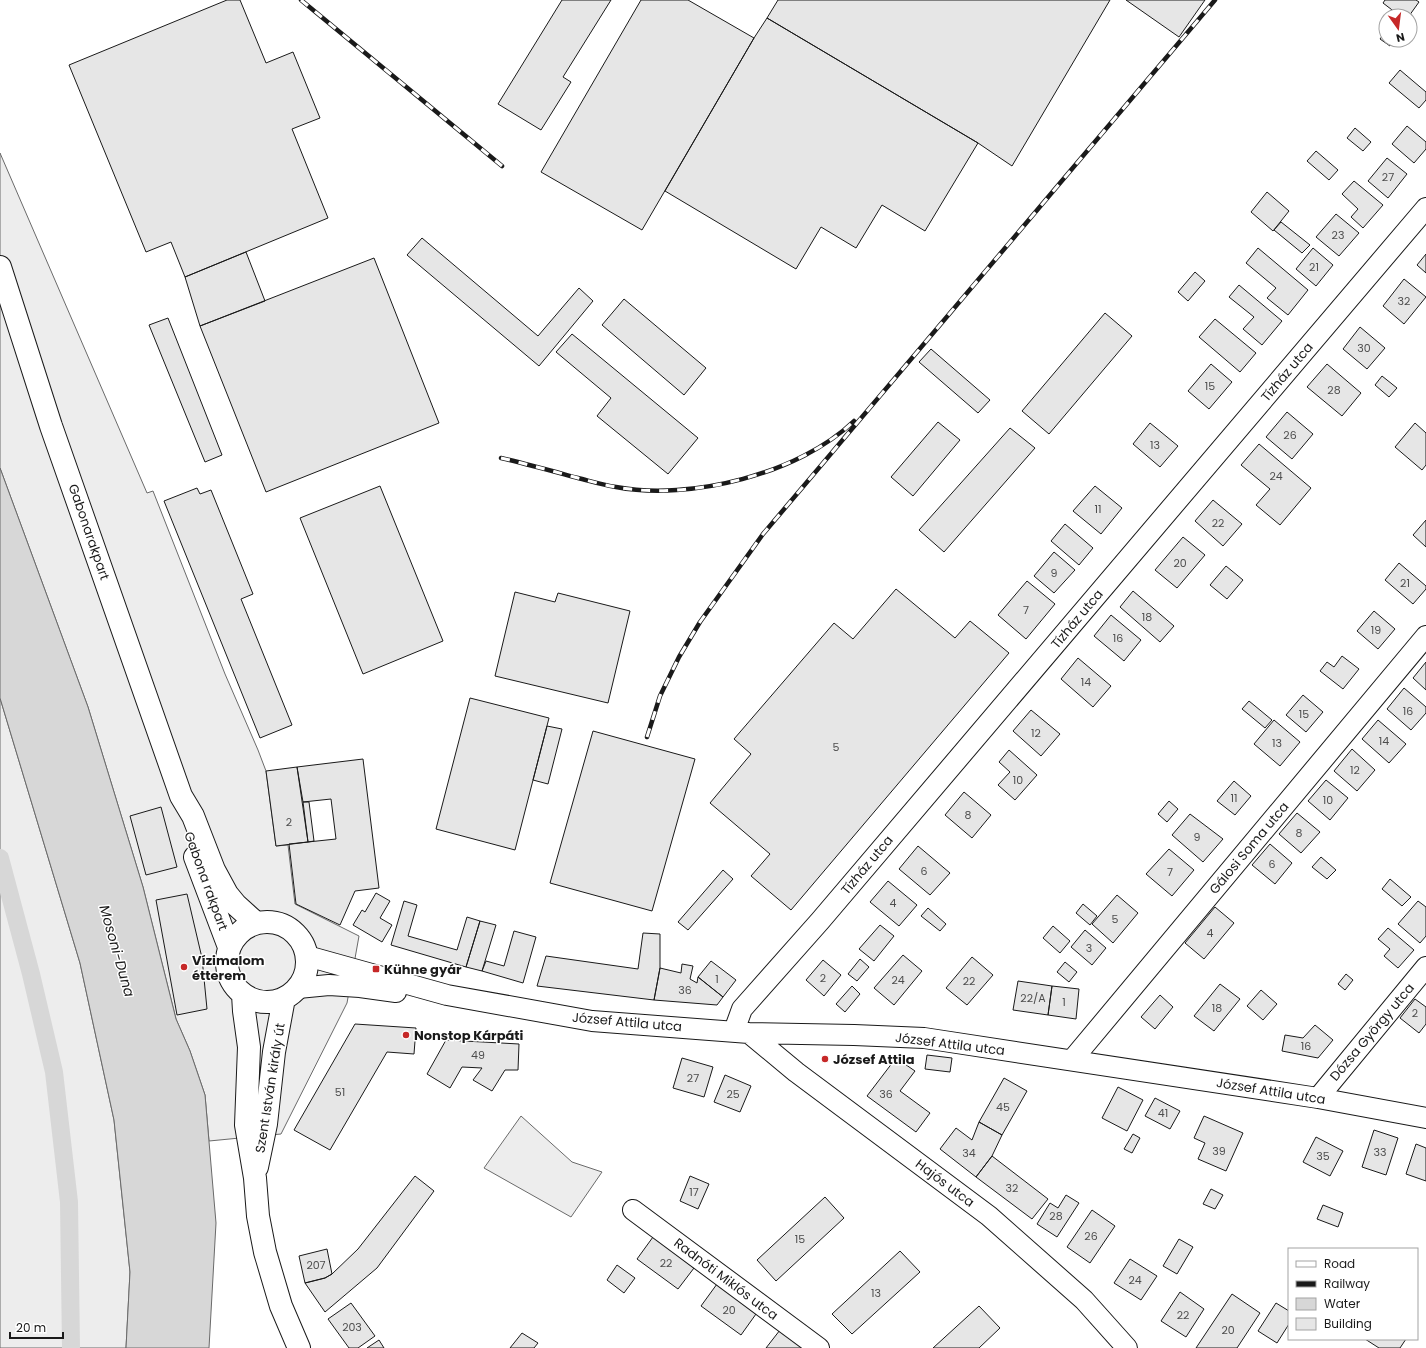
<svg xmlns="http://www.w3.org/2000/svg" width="1426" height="1348" font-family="Poppins,sans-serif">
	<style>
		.built { fill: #ededed; stroke: #6a6a6a }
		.water { fill: #d7d7d7; stroke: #6a6a6a }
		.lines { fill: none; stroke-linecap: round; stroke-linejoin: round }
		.canal { stroke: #d7d7d7; stroke-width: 18 }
		.building { fill: #e6e6e6; stroke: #1a1a1a }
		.minor-casing { stroke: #1a1a1a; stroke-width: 22 }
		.major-casing { stroke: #1a1a1a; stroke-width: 24 }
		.minor { stroke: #fff; stroke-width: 20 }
		.major { stroke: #fff; stroke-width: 22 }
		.rail-casing { stroke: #1a1a1a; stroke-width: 4.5 }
		.rail { stroke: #fff; stroke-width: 3; stroke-dasharray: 9; stroke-linecap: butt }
		.poi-dot { fill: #c62828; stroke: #fff; stroke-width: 1.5 }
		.labels { text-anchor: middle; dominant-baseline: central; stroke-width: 3; stroke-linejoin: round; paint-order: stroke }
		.number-label { font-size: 11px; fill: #4d4d4d }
		.street-label { font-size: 13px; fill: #1a1a1a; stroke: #fff }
		.poi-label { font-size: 13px; font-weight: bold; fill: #1a1a1a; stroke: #fff; text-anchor: start }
		.water-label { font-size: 14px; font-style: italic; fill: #1a1a1a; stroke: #fff }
	</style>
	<rect width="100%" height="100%" fill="#fff"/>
	<path class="built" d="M0,153l147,340 6,-2 72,183 33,76 8,21 10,75 12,-1 7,59 64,32 -12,67 -66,131 -72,7 -4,-46 -15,-44 -14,-32 -33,-132 -55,-180 -88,-239z
		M0,698l80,265 34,157 16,152 -4,76h-126z
		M521,1116l51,46 30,10 -31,45 -87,-49z"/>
	<path class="water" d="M0,468l88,239 55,180 33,132 14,32 15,44 11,128 -7,125h-83l4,-76 -16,-152 -34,-157 -80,-265z"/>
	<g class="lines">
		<path class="canal" d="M0,858l31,116 23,98 15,130 2,146"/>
	</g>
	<path class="building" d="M227,0h13l26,63 27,-11 27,66 -28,11 36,89 -143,59 -14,-35 -25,10 -77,-187z
		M562,0h49l-48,77 8,5 -30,48 -43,-26z
		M641,0h47l66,38 -112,192 -101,-58z
		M778,0h332l-98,166 -34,-23 -211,-125z
		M1126,0h79l-26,37z
		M1385,0h31l3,2 -10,14h-9l-17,-13z
		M767,18l211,125 -53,88 -43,-26 -26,43 -35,-21 -25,42 -131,-78 89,-153z
		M1386,31v9h8l-4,6 -10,-7z
		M1400,70l26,22v8l-7,8 -30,-25z
		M1407,126l19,16v7l-12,14 -22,-19z
		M1355,128l16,14 -8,9 -16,-13z
		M1316,151l22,19 -9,10 -22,-19z
		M1387,158l20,16 -19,24 -20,-17z
		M1354,181l29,24 -20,23 -12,-11 7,-8 -16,-15z
		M1267,192l22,19 -16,20 -22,-19z
		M1336,214l23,19 -20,23 -23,-19z
		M1281,222l29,23 -8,8 -28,-23z
		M422,238l116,98 41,-48 14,13 -54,65 -132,-111z
		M1258,248l50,42 -20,25 -21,-17 9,-10 -30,-25z
		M1313,248l20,17 -17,21 -20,-17z
		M246,252l19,49 -65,25 -15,-49z
		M1426,254v19l-9,-8z
		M374,258l65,165 -173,69 -66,-166z
		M1195,272l10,9 -17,20 -10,-9z
		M1404,279l22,18 -22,27 -21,-18z
		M1239,285l43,36 -20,24 -19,-16 11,-12 -25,-20z
		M624,299l82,69 -22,27 -82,-70z
		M1105,313l27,23 -83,98 -27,-23z
		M168,318l54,137 -17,7 -56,-137z
		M1215,319l41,34 -16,19 -41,-35z
		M1360,327l25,21 -18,21 -24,-20z
		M572,334l126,104 -30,36 -71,-58 14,-18 -55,-46z
		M931,349l59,51 -12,13 -59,-51z
		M1211,364l21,18 -23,27 -21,-18z
		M1327,364l34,29 -19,23 -35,-29z
		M1382,376l15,12 -8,9 -14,-12z
		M1287,412l26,22 -21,25 -26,-22z
		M938,422l22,18 -47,56 -22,-19z
		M1150,423l28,23 -18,21 -27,-23z
		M1415,423l11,10v32l-4,5 -27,-23z
		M1010,428l25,20 -91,104 -25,-22z
		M1259,444l52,44 -31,37 -24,-20 14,-16 -29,-24z
		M380,486l63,155 -80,33 -63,-156z
		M1095,486l27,22 -21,26 -28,-23z
		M197,488l3,6 11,-4 42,104 -12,5 51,126 -32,13 -96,-237z
		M1213,500l29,24 -19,22 -28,-25z
		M1426,520v27l-13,-12z
		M1065,524l28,24 -14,17 -28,-24z
		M1183,537l22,18 -28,33 -22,-18z
		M1054,552l21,18 -21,23 -20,-17z
		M1399,563l27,23v3l-13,15 -28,-24z
		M1226,566l17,14 -16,19 -17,-14z
		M1027,581l28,23 -29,35 -28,-24z
		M896,589l59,49 15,-17 39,32 -218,257 -40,-34 19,-22 -60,-51 41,-49 -17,-15 100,-116 19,16z
		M1133,591l41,35 -14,16 -40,-35z
		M515,592l40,10 3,-9 72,18 -22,92 -113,-27z
		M1374,611l21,18 -17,20 -21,-18z
		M1111,615l30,25 -17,21 -30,-25z
		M1342,656l17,13 -16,20 -23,-18 7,-9 7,5z
		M1078,658l33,28 -18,21 -32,-28z
		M1426,662v28l-13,-12z
		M1404,688l22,19v6l-15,17 -24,-21z
		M1303,695l20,17 -17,20 -20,-17z
		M470,698l79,20 -34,132 -79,-21z
		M1249,701l23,19 -7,8 -23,-19z
		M1031,710l29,24 -19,22 -28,-25z
		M1274,720l26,22 -20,24 -26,-22z
		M1378,720l28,24 -17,19 -27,-24z
		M547,726l15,3 -14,55 -15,-4z
		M593,731l102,28 -43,152 -102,-28z
		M1352,749l23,21 -18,21 -23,-20z
		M1009,750l28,25 -22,25 -17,-15 12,-13 -11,-10z
		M363,759l16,129 -24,3 -15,34 -44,-21 -7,-60 47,-5 -5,-40 -28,3 -6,-35z
		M297,767l11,75 -32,4 -10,-75z
		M1326,780l22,18 -18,22 -22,-19z
		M1234,781l17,15 -16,19 -18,-14z
		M964,792l27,23 -19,23 -27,-23z
		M1169,801l9,8 -11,13 -9,-8z
		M303,802h6l5,39 -6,1z
		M161,807l16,60 -31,8 -16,-59z
		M1297,813l23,19 -19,21 -22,-19z
		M1190,814l33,25 -20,23 -31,-27z
		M1270,844l22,19 -17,21 -23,-19z
		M918,846l32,27 -20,22 -31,-26z
		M1169,849l25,21 -22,26 -26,-22z
		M1321,857l15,13 -9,9 -15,-12z
		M723,870l10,9 -45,51 -10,-8z
		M1390,879l21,18 -9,9 -20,-17z
		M888,881l29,24 -18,21 -29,-24z
		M376,893l14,8 -10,17 12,7 -10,17 -29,-17 9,-15 3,2z
		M187,894l15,64 5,51 -30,6 -21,-115z
		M1117,895l21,18 -25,30 -21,-19z
		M404,901l13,4 -9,31 49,14 10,-33 13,4 -14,46 -75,-22z
		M1418,901l8,6v29l-6,7 -22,-19z
		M1083,904l14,12 -7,9 -14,-12z
		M1215,907l19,16 -30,36 -19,-16z
		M928,908l18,16 -6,7 -19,-15z
		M480,921l16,4 -14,46 -16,-4z
		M880,925l14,11 -20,25 -15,-12z
		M1053,926l17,15 -10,12 -17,-15z
		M1388,928l26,22 -16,18 -14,-12 6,-7 -12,-10z
		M1085,930l21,18 -14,17 -21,-18z
		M514,931l22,6 -13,46 -41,-12 4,-10 18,5z
		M643,933l17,1v34l-6,32 -117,-14 9,-30 92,13z
		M903,955l19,16 -28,34 -20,-17z
		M972,957l21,18 -26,30 -21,-17z
		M860,959l9,8 -12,14 -9,-7z
		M823,960l18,15 -17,21 -18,-16z
		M711,961l25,19 -13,17 -25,-20z
		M1065,962l12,10 -8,10 -12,-10z
		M682,964l11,2 -3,13 7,4 1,-6 25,20 -6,8 -63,-5 6,-32 21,5z
		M1346,974l7,6 -8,10 -7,-6z
		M1018,981l34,5 -4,29 -35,-5z
		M1220,984l20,15 -26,32 -20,-15z
		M852,986l8,8 -15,18 -9,-8z
		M1052,986l27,3 -3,30 -28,-4z
		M1261,990l16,14 -14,16 -16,-14z
		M1160,995l13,12 -18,22 -14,-12z
		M1415,999l11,8v17l-7,9 -19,-15z
		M355,1024l61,4 -2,26 -27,-2 -57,98 -36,-20z
		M1315,1025l18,15 -15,18 -36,-7 3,-16 18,3z
		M446,1040l73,4 -1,26h-13l-13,21 -19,-11 9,-12 -20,-1 -12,21 -23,-14z
		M927,1055l25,3 -2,14 -25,-3z
		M682,1058l31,9 -9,30 -31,-9z
		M896,1058l19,13 -15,20 30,22 -14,19 -49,-36z
		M725,1075l26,11 -11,26 -26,-10z
		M1004,1078l23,13 -25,44 -23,-13z
		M1118,1087l25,13 -16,31 -25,-13z
		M1155,1098l25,13 -10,18 -25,-13z
		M1204,1116l39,17 -17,38 -28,-12 7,-16 -11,-5z
		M979,1122l23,13 -10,21 -16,21 -36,-28 16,-21 16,12z
		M1374,1130l24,8 -12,37 -24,-8z
		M1133,1134l7,4 -8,15 -8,-4z
		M1316,1137l27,14 -13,25 -27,-14z
		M1416,1144l10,4v33l-20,-7z
		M992,1156l56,43 -16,20 -56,-42z
		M415,1176l19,15 -57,77 -52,44 -20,-29 20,-5 7,-4 26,-25z
		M690,1176l19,8 -11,25 -18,-8z
		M1211,1189l12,6 -8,14 -12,-5z
		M1066,1195l13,8 -22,34 -20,-13 13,-21 8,5z
		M825,1197l19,21 -68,63 -19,-21z
		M1323,1205l20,8 -5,14 -21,-8z
		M1092,1210l23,16 -25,37 -23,-16z
		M653,1237l41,31 -16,21 -41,-30z
		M1179,1239l14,8 -16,27 -14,-8z
		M327,1249l5,25 -7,4 -20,5 -6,-27z
		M900,1251l20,21 -68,62 -20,-20z
		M1130,1259l27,17 -16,24 -27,-17z
		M617,1265l18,13 -11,15 -17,-13z
		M717,1284l39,30 -15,21 -40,-29z
		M1180,1292l24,17 -18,28 -25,-16z
		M1232,1294l28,19 -23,35h-41z
		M351,1303l24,33 -17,12h-9l-21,-29z
		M1276,1303l13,8v13l-12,19 -19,-12z
		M979,1306l21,22 -21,20h-46z
		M780,1330l25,18h-39z
		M522,1333l16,10 -4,5h-24z
		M1365,1339h41l-6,9h-21z
		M379,1340l5,8h-17z"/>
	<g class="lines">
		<defs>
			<path id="minor" d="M307,956l140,39 145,26 157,12 105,2 70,3 394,60 108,20
				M298,988l31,-3 31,2 36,5
				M734,1031l8,-22 78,-88 606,-713
				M749,1033l47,39 193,144 95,84 43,48
				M1072,1060l354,-424
				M1318,1098l108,-131
				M633,1210l186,138"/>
			<path id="major" d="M0,267l51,159 130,370 12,20 21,54 13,24 9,11 20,18
				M195,857l34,90
				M227 962a40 40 0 1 1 80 0a40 40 0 1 1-80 0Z
				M243,994l1,17 5,36 -3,78 9,53 3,38 7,36 16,54 18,42
				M257,1167l9,-43 8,-72 10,-54"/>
		</defs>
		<use href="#minor" class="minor-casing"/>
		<use href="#major" class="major-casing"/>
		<use href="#minor" class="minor"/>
		<use href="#major" class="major"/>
		<defs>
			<path id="rail" d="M301,0l201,166
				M501,458c26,6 51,13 77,20 12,3 25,7 38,9 74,14 183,-13 238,-66
				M647,737l13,-41 19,-39 21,-35 63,-88 452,-534"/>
		</defs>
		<use href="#rail" class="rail-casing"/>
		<use href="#rail" class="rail"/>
	</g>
	<g class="poi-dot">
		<circle cx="184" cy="967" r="4"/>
		<rect x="372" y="965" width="8" height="8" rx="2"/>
		<circle cx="406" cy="1035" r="4"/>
		<circle cx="825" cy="1059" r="4"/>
	</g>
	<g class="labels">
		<g class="number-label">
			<text x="1388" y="177">27</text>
			<text x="1338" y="235">23</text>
			<text x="1314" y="267">21</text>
			<text x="1404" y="301">32</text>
			<text x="1364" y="348">30</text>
			<text x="1210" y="386">15</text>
			<text x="1334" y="390">28</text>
			<text x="1290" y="435">26</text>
			<text x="1155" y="445">13</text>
			<text x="1276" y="476">24</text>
			<text x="1098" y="509">11</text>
			<text x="1218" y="523">22</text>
			<text x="1180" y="563">20</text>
			<text x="1054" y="573">9</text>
			<text x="1405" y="583">21</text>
			<text x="1026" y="610">7</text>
			<text x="1147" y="617">18</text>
			<text x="1376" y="630">19</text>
			<text x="1118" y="638">16</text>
			<text x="1086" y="682">14</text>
			<text x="1408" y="711">16</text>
			<text x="1304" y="714">15</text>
			<text x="1036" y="733">12</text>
			<text x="1384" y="741">14</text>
			<text x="1277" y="743">13</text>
			<text x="836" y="747">5</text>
			<text x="1355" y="770">12</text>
			<text x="1018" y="780">10</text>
			<text x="1234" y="798">11</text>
			<text x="1328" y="800">10</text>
			<text x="968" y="815">8</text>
			<text x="289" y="822">2</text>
			<text x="1299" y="833">8</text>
			<text x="1197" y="837">9</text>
			<text x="1272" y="864">6</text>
			<text x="924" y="871">6</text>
			<text x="1170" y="872">7</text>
			<text x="893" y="903">4</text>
			<text x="1115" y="919">5</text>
			<text x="1210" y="933">4</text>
			<text x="1089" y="948">3</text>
			<text x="823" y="978">2</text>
			<text x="717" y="979">1</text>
			<text x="898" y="980">24</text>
			<text x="969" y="981">22</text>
			<text x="685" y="990">36</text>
			<text x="1033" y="998">22/A</text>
			<text x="1064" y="1002">1</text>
			<text x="1217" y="1008">18</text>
			<text x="1415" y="1013">2</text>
			<text x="1306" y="1046">16</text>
			<text x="478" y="1055">49</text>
			<text x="693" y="1078">27</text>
			<text x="340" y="1092">51</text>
			<text x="733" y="1094">25</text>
			<text x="886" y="1094">36</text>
			<text x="1003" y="1107">45</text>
			<text x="1163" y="1113">41</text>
			<text x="1219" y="1151">39</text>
			<text x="1380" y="1152">33</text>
			<text x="969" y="1153">34</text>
			<text x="1323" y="1156">35</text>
			<text x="1012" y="1188">32</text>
			<text x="694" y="1192">17</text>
			<text x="1056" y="1216">28</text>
			<text x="1091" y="1236">26</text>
			<text x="800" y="1239">15</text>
			<text x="666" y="1263">22</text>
			<text x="316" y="1265">207</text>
			<text x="1135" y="1280">24</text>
			<text x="876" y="1293">13</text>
			<text x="729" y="1310">20</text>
			<text x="1183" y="1315">22</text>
			<text x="352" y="1327">203</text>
			<text x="1228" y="1330">20</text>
		</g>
		<g class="street-label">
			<text transform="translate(1287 372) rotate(-50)">Tízház utca</text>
			<text transform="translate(89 532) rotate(71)">Gabonarakpart</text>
			<text transform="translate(1077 619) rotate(-50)">Tízház utca</text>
			<text transform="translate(1249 848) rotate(-50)">Gálosi Soma utca</text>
			<text transform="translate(867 865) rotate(-50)">Tízház utca</text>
			<text transform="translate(206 881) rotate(70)">Gabona rakpart</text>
			<text transform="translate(627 1022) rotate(5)">József Attila utca</text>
			<text transform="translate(1372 1032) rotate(-50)">Dózsa György utca</text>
			<text transform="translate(950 1044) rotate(7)">József Attila utca</text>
			<text transform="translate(270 1088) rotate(-81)">Szent István király út</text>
			<text transform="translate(1271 1091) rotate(9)">József Attila utca</text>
			<text transform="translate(945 1183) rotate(37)">Hajós utca</text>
			<text transform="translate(726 1279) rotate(37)">Radnóti Miklós utca</text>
		</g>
		<g class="poi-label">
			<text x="192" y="960">Vízimalom<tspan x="192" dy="15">étterem</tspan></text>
			<text x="384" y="969">Kühne gyár</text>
			<text x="414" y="1035">Nonstop Kárpáti</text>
			<text x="833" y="1059">József Attila</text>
		</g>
		<g class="water-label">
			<text transform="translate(117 951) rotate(74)">Mosoni-Duna</text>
		</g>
	</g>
	<rect x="1288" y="1248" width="130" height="92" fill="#ffffff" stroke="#a3a3a3"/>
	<rect x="1296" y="1261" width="20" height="6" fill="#ffffff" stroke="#a3a3a3"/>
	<text x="1324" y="1268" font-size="12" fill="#1a1a1a">Road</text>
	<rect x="1296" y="1281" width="20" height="6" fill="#1a1a1a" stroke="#a3a3a3"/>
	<text x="1324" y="1288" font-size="12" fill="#1a1a1a">Railway</text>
	<rect x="1296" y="1298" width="20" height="12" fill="#d7d7d7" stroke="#a3a3a3"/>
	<text x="1324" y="1308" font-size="12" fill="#1a1a1a">Water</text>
	<rect x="1296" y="1318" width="20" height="12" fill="#e6e6e6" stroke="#a3a3a3"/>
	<text x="1324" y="1328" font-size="12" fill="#1a1a1a">Building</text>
	<g transform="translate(1398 28) rotate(166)"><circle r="19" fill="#ffffff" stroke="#a3a3a3"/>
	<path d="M0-3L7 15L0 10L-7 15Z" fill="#c62828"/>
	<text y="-6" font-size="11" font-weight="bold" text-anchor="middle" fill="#1a1a1a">N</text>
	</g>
	<path d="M10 1332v6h53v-6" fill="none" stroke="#1a1a1a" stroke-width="2"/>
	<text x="16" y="1332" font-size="12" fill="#1a1a1a" stroke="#ffffff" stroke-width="3" paint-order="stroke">20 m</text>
</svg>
